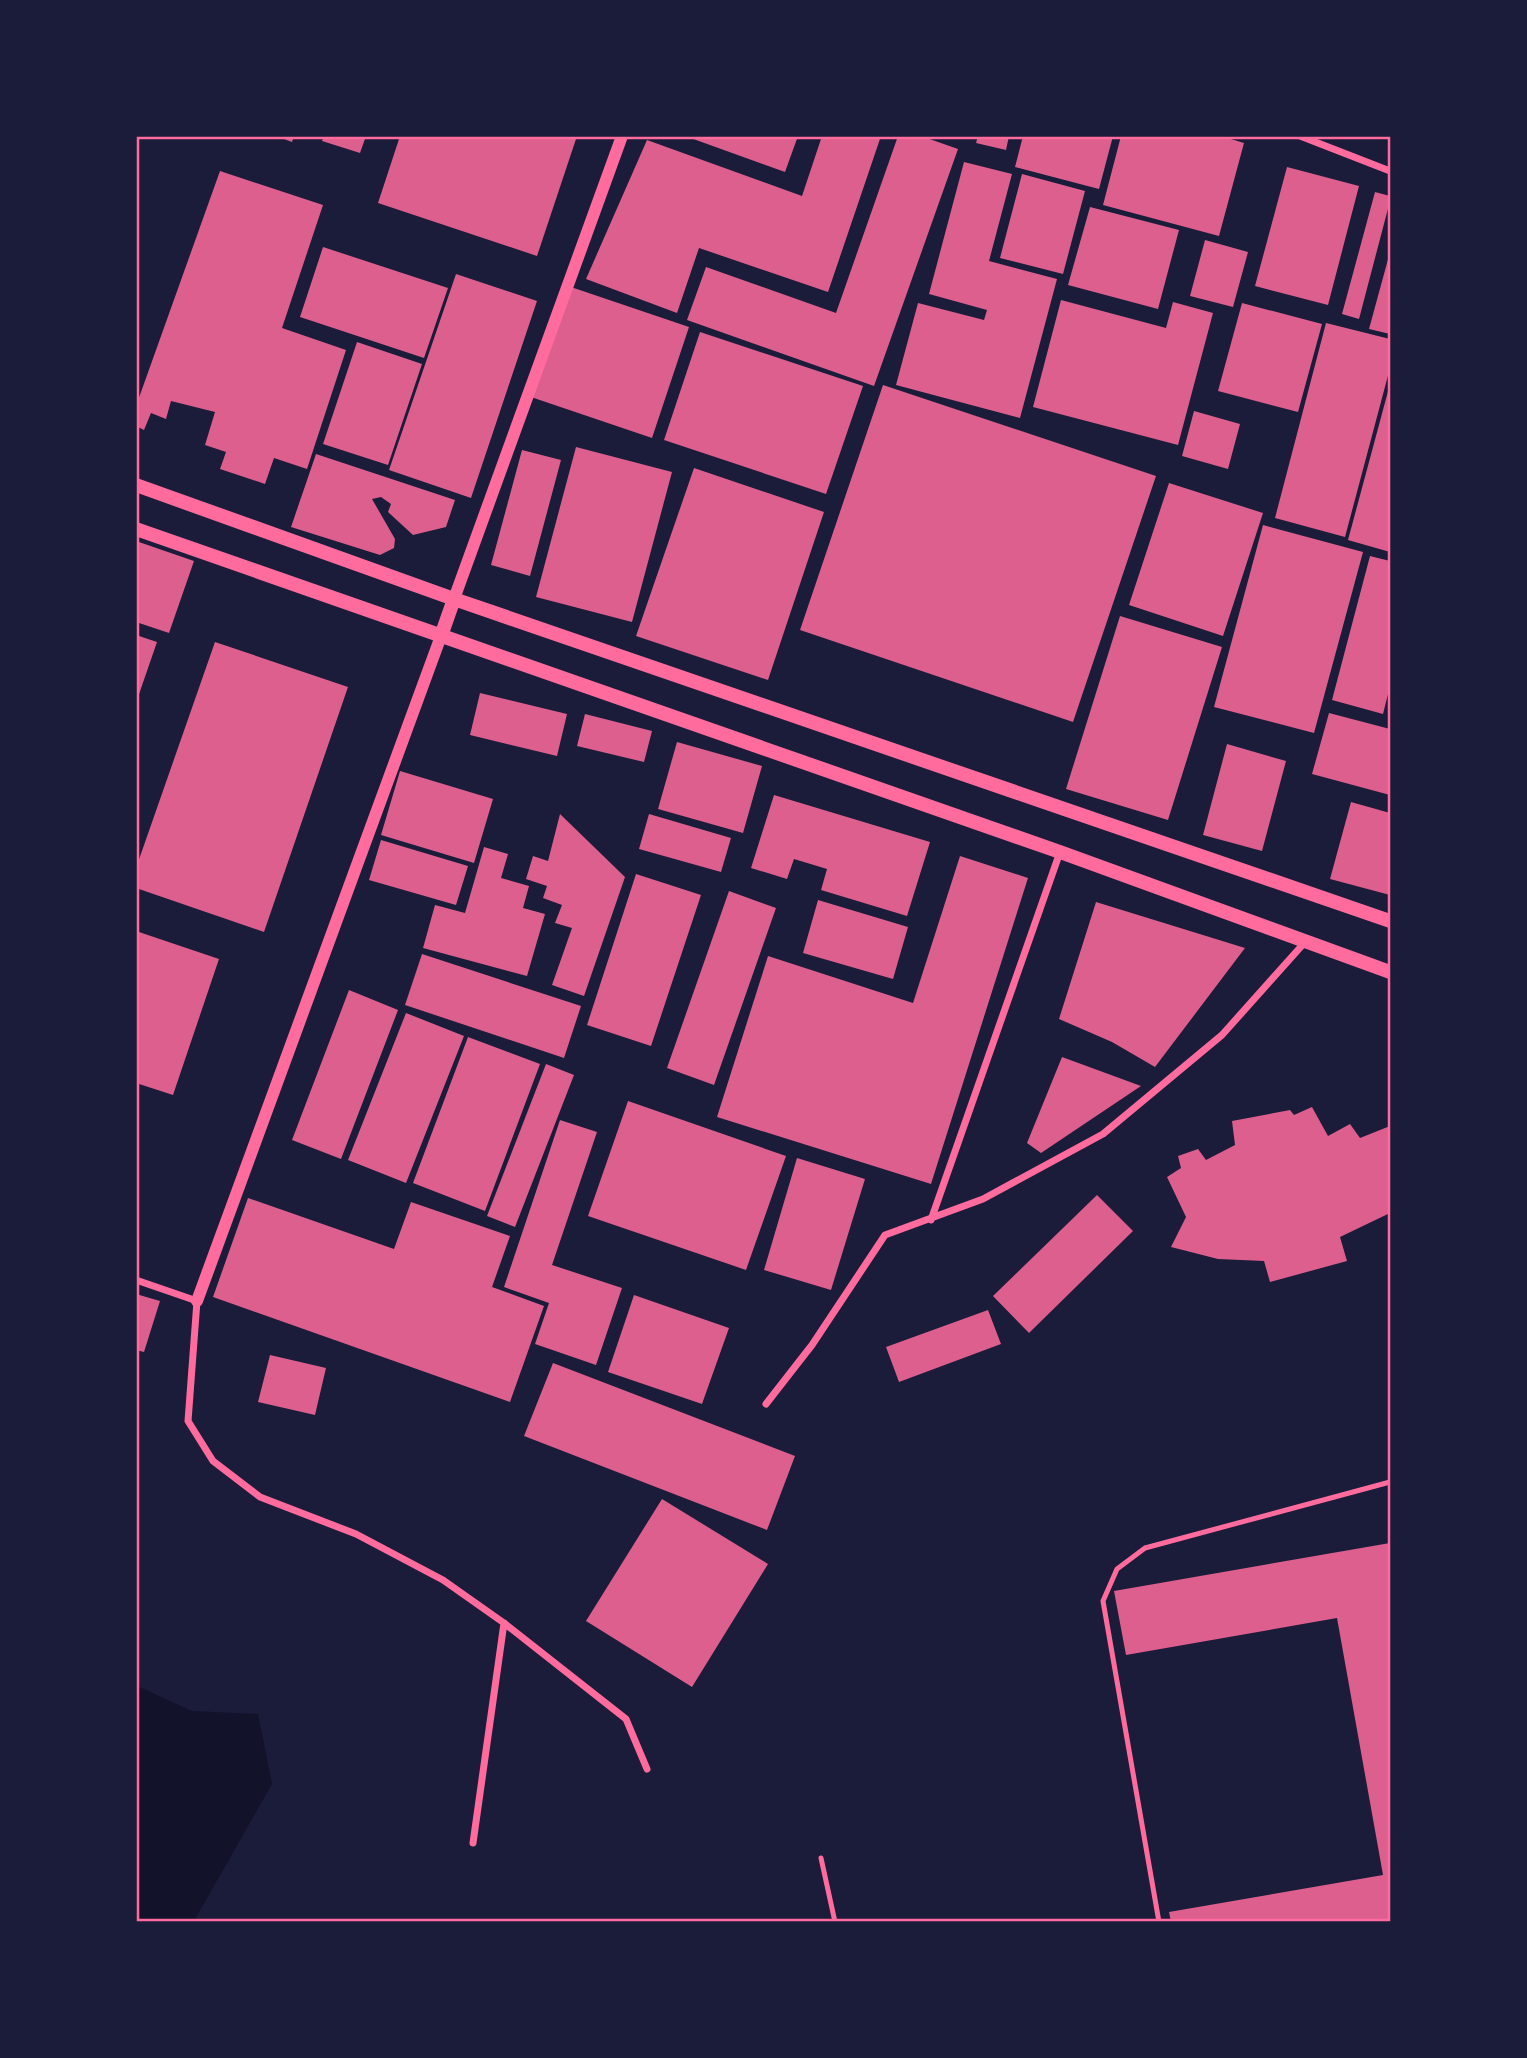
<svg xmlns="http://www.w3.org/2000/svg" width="1527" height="2058" font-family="'Archivo Narrow',sans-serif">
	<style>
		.water { fill: #12122b }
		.building { fill: #dd5f8e }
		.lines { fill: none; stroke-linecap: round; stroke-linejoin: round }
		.service { stroke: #ff6b9d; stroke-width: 5 }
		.minor { stroke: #ff6b9d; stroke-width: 7 }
		.tertiary { stroke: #ff6b9d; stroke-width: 12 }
		.secondary { stroke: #ff6b9d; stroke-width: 14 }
		.neatline { fill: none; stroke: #ff6b9d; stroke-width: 2.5 }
	</style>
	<rect width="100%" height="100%" fill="#1b1b3a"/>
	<path class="water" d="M137,1686l55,25 66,3 14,70 -78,137h-57z"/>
	<path class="building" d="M276,136h18l-2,6z
		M324,136h42l-6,17 -38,-12z
		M400,136h177l-40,120 -159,-53z
		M685,136h113l-13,36z
		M822,136h59l-53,156 -129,-44 -22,65 -91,-34 61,-139 155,56z
		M898,136h23l37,13 -84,237 -187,-66 19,-53 130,46z
		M978,136h31l-3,14 -30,-7z
		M1023,136h90l-14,53 -84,-22z
		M1121,136h100l23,7 -25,93 -116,-31z
		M964,162l48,12 -23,87 68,18 -37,139 -124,-33 22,-82 66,17 3,-10 -58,-16z
		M1287,167l72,19 -31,119 -73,-19z
		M220,171l103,34 -41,123 64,22 -39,119 -33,-11 -9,26 -45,-15 6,-17 -21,-7 10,-33 -44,-11 -5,18 -15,-6 -7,17 -8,-4v-20z
		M1022,174l63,17 -22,83 -63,-16z
		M1375,192l15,4v5l-31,118 -17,-5z
		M1090,207l89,23 -21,79 -90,-24z
		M1205,240l43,12 -15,55 -43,-11z
		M323,247l125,41 -24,70 -124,-41z
		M1390,252v82l-21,-5z
		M456,274l81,27 -66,197 -82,-28z
		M565,285l124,42 -37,111 -124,-42z
		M1061,300l105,28 7,-26 40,11 -35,132 -145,-38z
		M1242,303l80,21 -24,88 -80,-21z
		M1326,323l64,16v29l-45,169 -70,-19z
		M700,332l163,54 -37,108 -162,-54z
		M357,342l65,22 -34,101 -65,-21z
		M1390,384v168l-42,-12z
		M883,385l273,91 -83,246 -273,-92z
		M1194,411l46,13 -12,45 -46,-13z
		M576,447l96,25 -40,150 -96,-25z
		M522,450l39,10 -31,116 -39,-11z
		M316,454l139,46 -9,27 -33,8 -25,-23 3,-8 -10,-7 -9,2 23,40 -1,9 -14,7 -89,-28z
		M694,468l130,44 -56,168 -132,-44z
		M1169,483l94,30 -40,123 -94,-31z
		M1263,525l100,27 -49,181 -100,-26z
		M136,541l58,20 -25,72 -33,-11z
		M1370,556l20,5v125l-7,28 -51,-14z
		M1120,616l102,31 -54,173 -102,-31z
		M136,635l21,7 -20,58h-1z
		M215,642l133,45 -84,245 -128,-44v-20z
		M480,693l87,21 -10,42 -87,-21z
		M1329,713l61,16v66l-78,-21z
		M585,714l67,17 -8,31 -67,-16z
		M677,742l85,24 -19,67 -85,-24z
		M1227,744l59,17 -24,90 -59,-16z
		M400,771l93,28 -19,64 -93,-28z
		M774,795l156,47 -23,74 -86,-26 6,-21 -33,-10 -7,20 -36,-11z
		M1351,802l39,11v82l-60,-16z
		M560,814l65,63 -41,119 -32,-11 20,-57 -17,-5 7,-18 -19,-7 4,-12 -21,-7 7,-23 15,5z
		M649,814l82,24 -10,34 -82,-23z
		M381,840l87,26 -12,39 -87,-25z
		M484,847l24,7 -7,24 28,8 -6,22 22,6 -18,62 -104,-28 12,-43 30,8z
		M960,856l68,22 -97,306 -214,-67 51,-161 145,47z
		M636,874l65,21 -50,151 -64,-21z
		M729,891l47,17 -62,177 -47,-17z
		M818,900l90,27 -15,52 -90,-26z
		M1096,902l149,46 -90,119 -43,-25 -53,-23z
		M136,931l83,28 -46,136 -37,-12z
		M422,954l159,52 -17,52 -159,-53z
		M349,990l49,20 -57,149 -49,-19z
		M406,1013l58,23 -58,147 -58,-23z
		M468,1037l72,27 -55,147 -72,-28z
		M1062,1057l79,29 -100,67 -14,-10z
		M546,1064l28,11 -59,152 -28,-11z
		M628,1101l158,55 -40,114 -158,-54z
		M1312,1107l16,29 22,-12 10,14 30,-12v87l-50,24 7,24 -77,21 -6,-21 -46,-2 -47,-12 15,-30 -19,-40 14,-9 -3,-12 20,-7 8,11 29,-15 -3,-24 58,-11 4,5z
		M560,1120l37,12 -45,133 70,23 -26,77 -61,-21 14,-41 -45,-16z
		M797,1158l68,21 -34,111 -67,-20z
		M1097,1195l36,36 -104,102 -36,-37z
		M248,1198l146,51 17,-47 99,34 -18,51 52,19 -34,96 -297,-105z
		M136,1294l24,7 -16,51 -8,-2z
		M634,1295l95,33 -27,76 -94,-32z
		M988,1310l13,34 -102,38 -13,-35z
		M270,1355l56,13 -11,47 -57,-13z
		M553,1363l242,93 -28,74 -243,-94z
		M662,1499l106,65 -76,123 -106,-66z
		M1390,1543v379h-219l-2,-10 214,-37 -46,-257 -211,37 -12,-64z"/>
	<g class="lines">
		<path class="service" d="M821,1858l14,64
			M1159,1922l-56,-321 14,-32 28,-21 245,-66"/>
		<path class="minor" d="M1300,136l90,35
			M931,1220l129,-368
			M136,1280l61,21 -9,120 25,40 47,36 96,37 87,46 61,43 122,96 21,50
			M766,1404l46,-59 73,-110 98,-36 120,-65 119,-99 84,-94
			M473,1843l31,-220"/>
		<path class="tertiary" d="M454,599l168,-463
			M197,1301l244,-665"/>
		<path class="secondary" d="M136,485l318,114 936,322
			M136,529l924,323 330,120
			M441,636l13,-37"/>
	</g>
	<rect width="1527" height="2058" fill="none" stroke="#1b1b3a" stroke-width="276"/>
	<rect x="138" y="138" width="1251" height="1782" class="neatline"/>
</svg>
